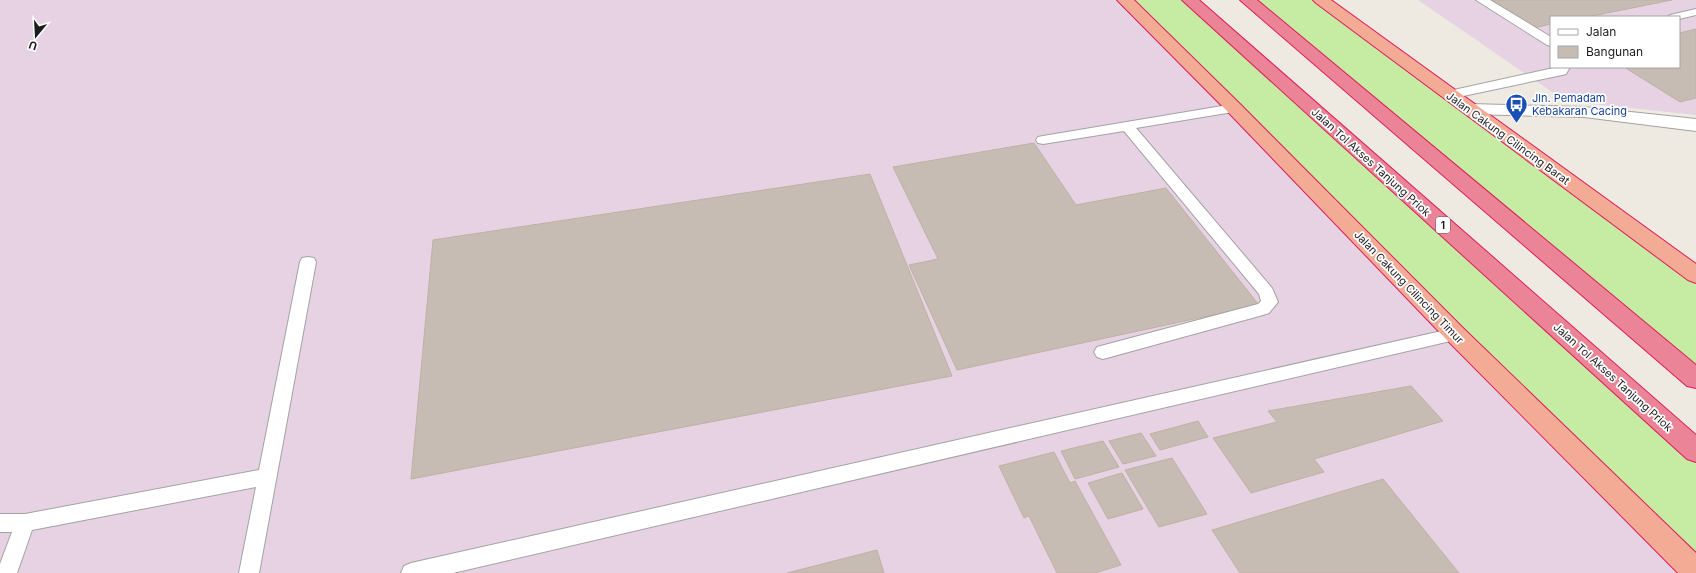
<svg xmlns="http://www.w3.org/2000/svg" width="1696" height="573" font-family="Inter,sans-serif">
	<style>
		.industrial { fill: #e7d2e3; fill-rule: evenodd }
		.grass { fill: #c6eba3 }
		.building { fill: #c6bcb4; stroke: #c0b0a3 }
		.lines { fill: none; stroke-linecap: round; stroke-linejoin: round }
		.service-casing { stroke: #a3a3a3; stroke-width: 2 }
		.minor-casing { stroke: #a3a3a3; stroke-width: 2 }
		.trunk-casing { stroke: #de1c5d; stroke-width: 2 }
		.motorway-casing { stroke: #de1c5d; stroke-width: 2 }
		.service { fill: #fff; fill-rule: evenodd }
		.minor { fill: #fff; fill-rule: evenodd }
		.trunk { fill: #f4ab96; fill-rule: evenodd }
		.motorway { fill: #ea8496; fill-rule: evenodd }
		.labels { text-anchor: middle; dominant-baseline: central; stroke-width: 3.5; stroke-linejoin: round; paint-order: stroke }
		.shield { fill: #fff; stroke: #606060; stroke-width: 1 }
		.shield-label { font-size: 10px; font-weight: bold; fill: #1c1c1c }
		.transit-label { font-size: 11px; fill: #164399; stroke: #fff; text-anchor: start }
		.street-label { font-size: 11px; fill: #1c1c1c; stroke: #fff }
	</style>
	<rect width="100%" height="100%" fill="#eeeae1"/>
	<path class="industrial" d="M0,0h1120l573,573h-1693z
		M1418,0h278v115l-131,-14zM1551,17h128v50h-128z"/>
	<path class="grass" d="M1125,0h65l506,451v121z
		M1248,0h74l374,276v103z"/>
	<path class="building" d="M1490,0h182l-85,17h-36v7l-17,4z
		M1696,29v69l-16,4 -56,-35h55v-34z
		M1034,143l42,62 90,-17 93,117 -302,65 -48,-105 29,-6 -45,-92z
		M870,174l82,202 -541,103 22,-239z
		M1411,386l32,35 -129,38 10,13 -73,21 -38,-55 64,-16 -9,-11z
		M1198,421l10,16 -48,13 -10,-16z
		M1141,433l15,23 -33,8 -14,-23z
		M1103,441l16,26 -44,12 -14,-28z
		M1054,452l16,31 5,-2 46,84 -26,8h-38l-28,-57 -5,2 -25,-52z
		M1172,458l35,56 -48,13 -34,-57z
		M1122,473l21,36 -35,10 -20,-36z
		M1383,479l76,94h-219l-28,-43z
		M877,550l7,23h-97z"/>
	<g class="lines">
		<defs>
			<path id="service" d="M1476,0h14l61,37v9l-4,-1z
				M1696,9v6l-17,4v-2h-11l2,-2z
				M1558,67h12l-4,7 -4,1 -113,24 -5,-1 -1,-3 1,-3 5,-1z
				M1234,104l5,1 2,3 -2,3 -103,17 136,160 6,14 -9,11 -6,2 -160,44 -6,-2 -3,-5 3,-5 161,-43 3,-3 -2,-7 -135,-163 -81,13 -5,-1 -2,-3 2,-3 5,-1z
				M308,257l6,1 2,4 -57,311h-20l17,-86 -224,43 -15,43h-17v-9l12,-32h-12v-18h25l234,-44 41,-208 2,-4z
				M1455,328l6,2 2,4 -2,4 -6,2 -1002,233h-52l3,-7 7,-3z"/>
			<path id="minor" d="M1470,104l114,3 112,12v12l-112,-14 -114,-3 -6,-1 -3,-4 3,-4z"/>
			<path id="trunk" d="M1117,0h17l106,104 223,224 233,225v20h-18l-231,-233 -219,-228z
				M1313,0h18l365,264v19l-8,-3 -372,-277z"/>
			<path id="motorway" d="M1182,0h17l497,435v27l-9,-3z
				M1240,0h17l439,365v23l-9,-2z"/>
		</defs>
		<use href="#service" class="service-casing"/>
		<use href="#minor" class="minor-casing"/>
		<use href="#trunk" class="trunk-casing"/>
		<use href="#motorway" class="motorway-casing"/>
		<use href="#service" class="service"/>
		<use href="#minor" class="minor"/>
		<use href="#trunk" class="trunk"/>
		<use href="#motorway" class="motorway"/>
	</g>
	<defs>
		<symbol id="bus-pin" viewBox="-11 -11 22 30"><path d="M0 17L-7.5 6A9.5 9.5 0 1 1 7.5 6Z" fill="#1a4fb4" stroke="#fff"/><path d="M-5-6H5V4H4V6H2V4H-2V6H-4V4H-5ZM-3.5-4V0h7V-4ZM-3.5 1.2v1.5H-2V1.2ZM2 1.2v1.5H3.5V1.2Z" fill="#fff"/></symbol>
	</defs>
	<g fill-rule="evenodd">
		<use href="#bus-pin" x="1504" y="92" width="25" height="34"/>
	</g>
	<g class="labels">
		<rect class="shield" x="1436" y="217" width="14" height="16" rx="3"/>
		<g class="shield-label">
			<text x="1443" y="225">1</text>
		</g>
		<g class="transit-label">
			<text x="1532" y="98">Jln. Pemadam<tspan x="1532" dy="13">Kebakaran Cacing</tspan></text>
		</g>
		<g class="street-label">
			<text transform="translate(1508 138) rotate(36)">Jalan Cakung Cilincing Barat</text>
			<text transform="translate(1371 162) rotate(42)">Jalan Tol Akses Tanjung Priok</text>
			<text transform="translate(1409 287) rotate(46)">Jalan Cakung Cilincing Timur</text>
			<text transform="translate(1613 377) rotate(42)">Jalan Tol Akses Tanjung Priok</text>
		</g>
	</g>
	<rect x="1550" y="16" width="130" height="52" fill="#ffffff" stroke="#a4a4a4"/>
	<rect x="1558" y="29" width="20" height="6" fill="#ffffff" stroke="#a4a4a4"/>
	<text x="1586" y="36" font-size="12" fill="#1c1c1c">Jalan</text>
	<rect x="1558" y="46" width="20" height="12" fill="#c6bcb4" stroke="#a4a4a4"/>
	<text x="1586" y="56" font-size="12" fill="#1c1c1c">Bangunan</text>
	<g transform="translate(36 36) rotate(198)" stroke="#ffffff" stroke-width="3" paint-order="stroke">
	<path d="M0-3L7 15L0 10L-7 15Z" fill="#1c1c1c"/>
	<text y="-6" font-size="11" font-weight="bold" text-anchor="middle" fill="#1c1c1c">U</text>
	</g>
</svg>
